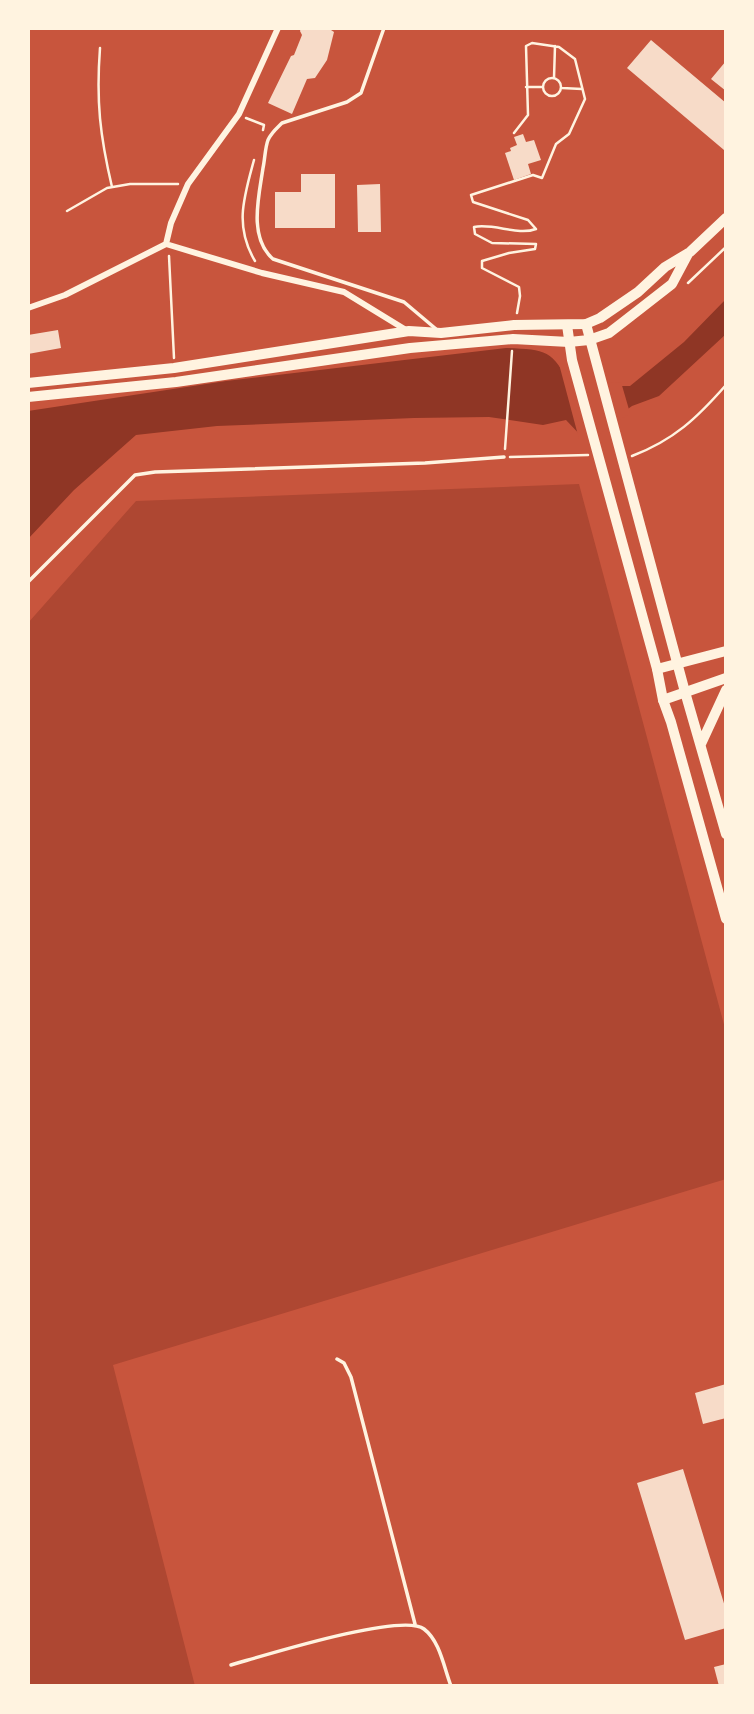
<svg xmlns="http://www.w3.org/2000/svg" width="754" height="1714" font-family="'IBM Plex Sans',sans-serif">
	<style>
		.green { fill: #ae4732 }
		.water { fill: #8f3625 }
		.pier { fill: #c8553d }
		.building { fill: #f7dbc8 }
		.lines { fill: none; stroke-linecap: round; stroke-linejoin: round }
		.path { stroke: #fff3e0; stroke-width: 2.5 }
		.service { stroke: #fff3e0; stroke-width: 3.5 }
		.minor { stroke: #fff3e0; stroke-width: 6 }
		.secondary { stroke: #fff3e0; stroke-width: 10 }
		.primary { stroke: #fff3e0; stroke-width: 10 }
		.trunk { stroke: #fff3e0; stroke-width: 10 }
	</style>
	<rect width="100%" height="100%" fill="#c8553d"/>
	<path class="green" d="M579,484l147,548v147l-613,186 82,321h-167v-1063l108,-122z"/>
	<path class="water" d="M726,299v35l-67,62 -27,10 -47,34 -19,-20 -23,5 -54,-8 -75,1 -197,8 -81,9 -62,55 -46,49v-128l198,-30 280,-33c39,2 47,1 64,38h60l54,-44z"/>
	<path class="pier" d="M562,363l10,20 49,-1 9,31 -43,30 -8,-4 -20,-75z"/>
	<path class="building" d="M301,28h27l6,4 -7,28 -12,18 -8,1 -15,35 -24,-11 23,-47 3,-1 8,-20 -2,-4z
		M651,40l75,63v44l-2,3 -97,-82z
		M726,61v30l-15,-12z
		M523,134l3,8 8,-2 7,20 -13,4 3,10 -17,6 -9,-27 6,-2 -1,-3 7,-3 -3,-8z
		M301,174h34v54h-60v-36h26z
		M380,184l1,48h-23l-1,-47z
		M58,330l3,18 -33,6v-19z
		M726,1384v34l-23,6 -8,-31z
		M683,1469l43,141v18l-41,12 -48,-157z
		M726,1664v22h-7l-5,-19z"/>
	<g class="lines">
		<path class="path" d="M100,48c-4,53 0,88 12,139
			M543 87a9 9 0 1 1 18 0a9 9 0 1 1-18 0Z
			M554,78l1,-32
			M526,87h17
			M562,88l20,1
			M246,118l18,7 -1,5
			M514,133l14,-18 -2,-69 6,-3 27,4 16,12 10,40 -16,35 -13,10 -14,34 -9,-3 -62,20 2,7 55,18 8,9c-19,7 -41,-6 -62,-2l1,7 17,9 44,1 -1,5 -26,4 -27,8v7l37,19 1,9 -3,17
			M254,160c-10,37 -20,66 1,101
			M67,211l40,-23 23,-4h48
			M169,256l5,102
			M688,283l38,-36
			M505,449l7,-98
			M632,456c42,-16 65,-38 94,-71
			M510,457l78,-2"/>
		<path class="service" d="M384,28l-23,65 -14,9 -65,21c-5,5 -11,10 -14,17 -3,8 -3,19 -5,28 -4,28 -15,69 10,91l131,43 32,27
			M28,582l107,-107 20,-3 270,-9 79,-6
			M337,1359l7,4 7,14 64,247
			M231,1665c32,-9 171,-53 193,-36 16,12 20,39 27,57"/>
		<path class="minor" d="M278,28l-39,86 -51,70 -17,39 -5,21 96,29 82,19 62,38
			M28,308l37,-13 101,-51"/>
		<path class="secondary" d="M657,669l69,-18
			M663,700l63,-22"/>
		<path class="primary" d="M586,324l99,368 41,142
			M567,325l5,35 85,309 6,31 8,22 55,197
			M701,744l25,-54"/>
		<path class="trunk" d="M28,383l146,-15 235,-37 32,2 73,-8 72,-1 14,-6 38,-26 27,-25 25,-15 36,-34
			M28,397l148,-15 234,-34 103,-9 56,3 20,-2 20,-7 13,-10 50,-39 16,-30"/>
	</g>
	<rect width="754" height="1714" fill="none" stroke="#fff3e0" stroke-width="60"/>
</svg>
